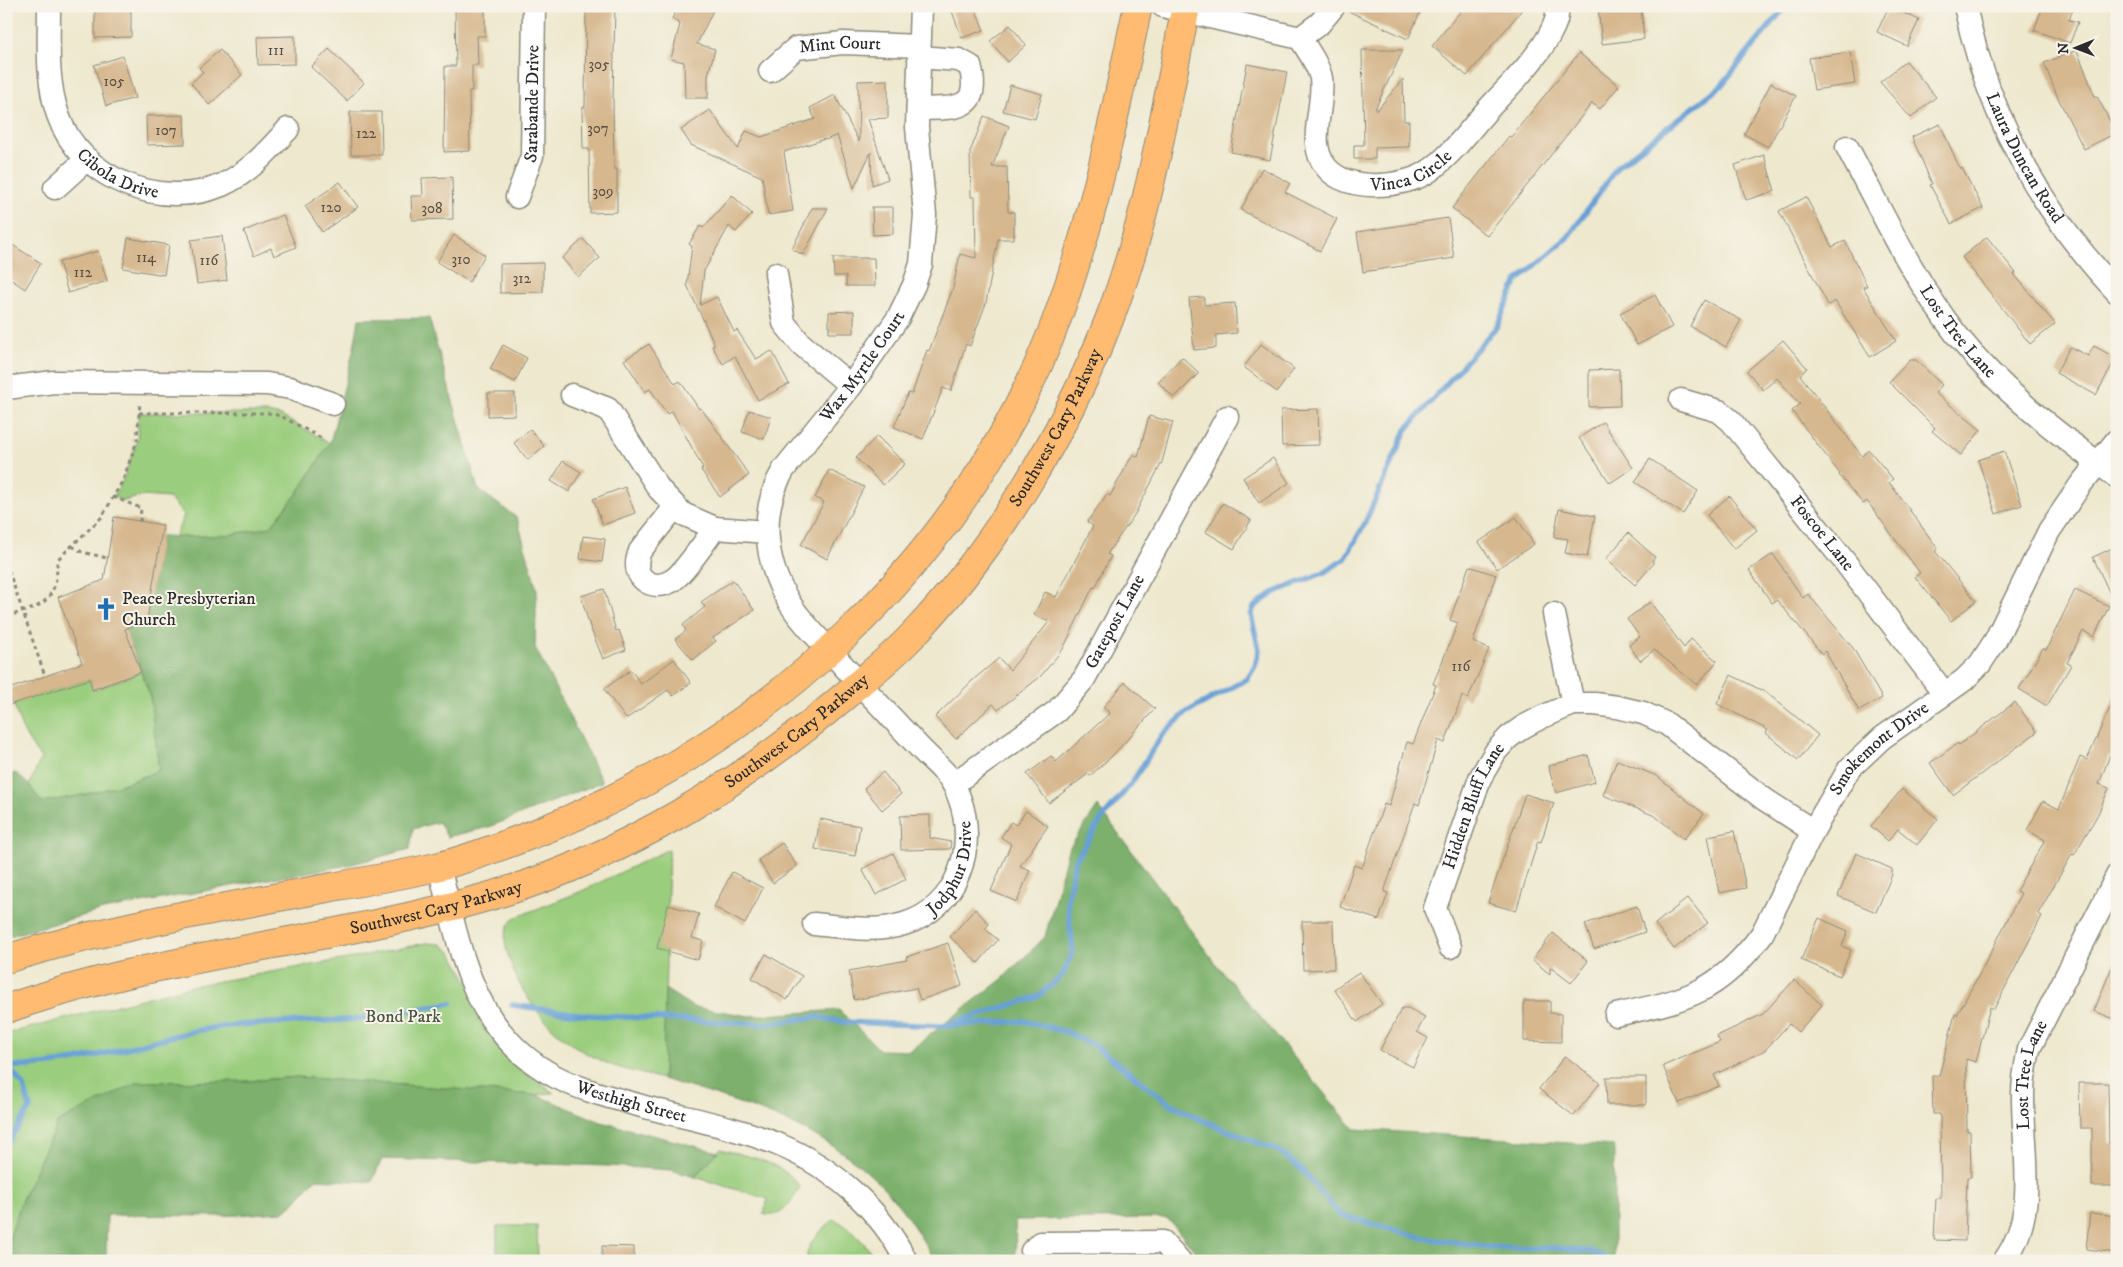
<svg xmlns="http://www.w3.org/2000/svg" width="2123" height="1267" font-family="'IM FELL DW Pica',serif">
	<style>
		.green { fill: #9acd7d; stroke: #627c54 }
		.forest { fill: #7bb06c; stroke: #536e4c }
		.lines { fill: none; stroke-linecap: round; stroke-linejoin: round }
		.stream { stroke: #67a0d6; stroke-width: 5.5 }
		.building { fill: #d6b78e }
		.minor-casing { stroke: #8c8a7c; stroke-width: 25 }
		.major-casing { stroke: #8c8a7c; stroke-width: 30 }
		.path { stroke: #8c8a7c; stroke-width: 3; stroke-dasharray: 4 4; stroke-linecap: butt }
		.minor { stroke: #fff; stroke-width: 22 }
		.major { stroke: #febb71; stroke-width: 28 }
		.labels { text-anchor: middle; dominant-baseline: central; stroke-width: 4; stroke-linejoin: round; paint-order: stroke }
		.number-label { font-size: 15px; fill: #564e44 }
		.street-label { font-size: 18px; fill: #2b2b2b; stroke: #f7f3e8 }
		.poi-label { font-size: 18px; fill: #2b2b2b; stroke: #f7f3e8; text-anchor: start }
		.park-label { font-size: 18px; fill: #475440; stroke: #f7f3e8 }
	</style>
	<rect width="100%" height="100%" fill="#f7f3e8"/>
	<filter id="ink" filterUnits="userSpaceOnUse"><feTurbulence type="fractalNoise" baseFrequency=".02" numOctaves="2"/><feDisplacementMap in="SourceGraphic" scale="10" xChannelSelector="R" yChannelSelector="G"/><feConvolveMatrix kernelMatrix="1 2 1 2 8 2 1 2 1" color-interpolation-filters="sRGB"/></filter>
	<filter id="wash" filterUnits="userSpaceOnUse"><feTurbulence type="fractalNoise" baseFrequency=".0096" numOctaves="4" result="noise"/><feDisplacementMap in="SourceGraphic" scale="20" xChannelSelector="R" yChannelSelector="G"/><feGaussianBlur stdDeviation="1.12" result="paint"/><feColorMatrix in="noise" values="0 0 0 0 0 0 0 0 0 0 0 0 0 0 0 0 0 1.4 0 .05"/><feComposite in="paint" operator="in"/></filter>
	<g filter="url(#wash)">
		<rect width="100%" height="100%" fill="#eee8ce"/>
		<path class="green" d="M139,413h129l13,3 49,27 -33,51 -27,33 -41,8 -54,2 9,-22 -15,-17 -27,-2 -19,5 -10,-4 10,-17 14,-39z
			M141,672l9,23 9,75c-37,17 -78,27 -118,32l-12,-17 12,-27c-13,-16 -23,-34 -27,-55l76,-24 3,11z
			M669,849l-6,230c-20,-5 -40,-9 -59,-17 -43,-18 -78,-55 -93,-98 -6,-18 -11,-31 3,-46l68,-27z
			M426,943l15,1 11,9 58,105 21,19 23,16 -24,2 -233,-18 -50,4 -189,41 -35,75 -17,52v-215l185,-48 167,-29z
			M720,1149c27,7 64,13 80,38 -8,15 -18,33 -37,27l5,-15 -73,-22z
			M834,1219c19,10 31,24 43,42h-49l-2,-3 -8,3h-11c-2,-19 15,-30 27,-42z
			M497,1226h40l1,32h-41z"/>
		<path class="forest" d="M429,318l49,171 39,29 20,72 -2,57 67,135 -113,45 -42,10 -8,-15 -26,7 -3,20 -61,16 -91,16 -155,29 -97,27v-161l10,-3 13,12 12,17c40,-5 81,-15 118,-32l-9,-75 -25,-66 22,-9 14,-84 25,1 43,-2 41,-8 27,-33 33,-51 24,-95 5,-29z
			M1098,806l118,158 138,165 260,17v115h-410l-37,-43 -152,2 1,41h-81c-17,-29 -34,-57 -58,-80 -58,-57 -139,-79 -214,-102l2,-90 28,18 57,9 89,-6 41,40 29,1 92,-71 44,-43 23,-87z
			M297,1077l240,18 64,27 117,30 -23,25 -24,-7 -62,-4 -227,-7 -10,23 -57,-3 -20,23 -12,10 -65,4 -111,-1 -1,46h-100v-12l17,-52 35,-75 80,-40 109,-1z"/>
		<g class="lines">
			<path class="stream" d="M512,1005l74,10 177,9 53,-7 28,5 99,4 81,-5 42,11 29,14 74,57 32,17 78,31 24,20 35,42 8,4 78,21 66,9 68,1 35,4 19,9
				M943,1026l94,-29 25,-21 11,-25 -6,-51 8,-39 26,-41 30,-36 31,-49 25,-23 60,-33 8,-13 4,-16 -8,-35 3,-8 19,-14 50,-20 22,-14 19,-34 42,-95 91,-104 20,-45 51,-44 50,-71 103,-80 65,-80
				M7,1066c70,3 137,-27 205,-38 48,-7 97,-5 145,-9 31,-2 63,-11 94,-16
				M6,1145l24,-37 -6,-22 -17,-20"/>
		</g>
		<g id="blocks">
			<path class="building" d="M95,6h36v31l-36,1z
				M455,6h30v30h-8l1,29h-6v26h-3l1,60 -26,1 1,-86h11z
				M586,6h29l-2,92 1,71h3v43l-27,1 -1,-64h-6l-1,-42h3z
				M678,6h37l-18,38 18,5 -7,26v23h-23l-1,-36 -13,-3 9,-35 -8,-5z
				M950,6h24l10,24 -22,8z
				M1347,6h76l-15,33 -62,-29z
				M1465,6h60l-58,70 -35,-30z
				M1598,6h43l3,33 -42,5z
				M1889,6l30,14 -12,26 -30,-14z
				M2043,6h31l-5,14 9,2 -8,21 -36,-13z
				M1010,25l16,20 -18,17 -18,-21z
				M295,36v28l-37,1 -1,-28z
				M329,49l35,34 -17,18 -36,-34z
				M220,50l22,25 -33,30 -18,-22 12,-11 -4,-4z
				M1362,50h41l-28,59 2,1 26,-31 1,42h5v26l-34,1v11h-21v-14h10z
				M2077,50l18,47 2,-1 19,37 -32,16 -26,-51 -14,-35z
				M1850,52l5,32 -41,6 -5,-32z
				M1579,53l40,33 -19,23 -8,-6 -105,133 -35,-28 57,-72 2,1z
				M123,56l12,42 -29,8 -12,-41z
				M1906,61l30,36 -25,21 -31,-36z
				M1247,64l40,8 -17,88 -39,-8z
				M888,80v38l-20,1 20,60 -16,6 -1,-33 -17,36 -17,-53 -11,5 -1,-1 -41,13 9,59 -25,4 -6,-38 -71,-32 -10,-15 29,-20 28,39 8,-18 15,6 54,-18 -5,-11 25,-13 24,47 -1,-61z
				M1771,83l25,13 -28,51 -24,-13z
				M1010,85l32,9 -7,25 -32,-8z
				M350,112h31l1,43h-31z
				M184,115l1,29 -38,1 -1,-29z
				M984,116l25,10 -17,41h15l1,45h6v27h-16l-12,64 -16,43 -4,-2 -15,47 -8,-3 -20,51 -29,-12 14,-34 4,1 15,-44 2,1 24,-63 7,-34 16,4 -1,-61h-4l-1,-45z
				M1940,124l20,45 2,-1 21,40 -32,16 -21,-39 2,-1 -20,-47z
				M1764,155l11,36 -29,9 -11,-35z
				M1262,168l28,15 -5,9 52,27 -17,32 -79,-41z
				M452,177l1,42 -41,1 -1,-24h12l-1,-18z
				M340,182l18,25 -36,25 -17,-26z
				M732,195l20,19 -16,18 -7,-6 -25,45 -4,34 17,-8 17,35 3,-2 19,29 16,-8 17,33 -31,16 -23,-44 -12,8 -11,-18 3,-1 -28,-60 5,-39 -3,-2 11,-18 3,2z
				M1806,197l26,50 13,-6 22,45 -4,1 33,54 -26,16 -35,-56 -7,4 -49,-94z
				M872,207h21v27l-20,1z
				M812,208h16l-25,47 -11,-6z
				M283,215l13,32 -22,9 -3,-8 -17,8 -10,-25z
				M1448,218l6,40 -91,14 -6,-40z
				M454,235l31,20 -16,27 -32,-20z
				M222,236l5,44 -30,4 -6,-44z
				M1987,237l29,36 -2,1 41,50 -25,20 -68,-87z
				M128,238l41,7 -5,30 -41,-7z
				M583,239l17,19 -22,19 -16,-19z
				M6,241l35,22 -16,26 -19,-13z
				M98,251l9,30 -39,12 -9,-31z
				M833,258h41l1,28h-29v-10h-12z
				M543,263v29l-43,1v-29z
				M1655,295l17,32 -35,18 -17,-32z
				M1204,297v8l31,-2 2,30 -21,2v13l-22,2 -5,-52z
				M1704,300l37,20 -15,27 -36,-21z
				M854,311v22h-25v-21z
				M1783,340l24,28 -7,7 62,81 7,-6 24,29 -4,3 49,67 -3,2 41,50 -25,20 -36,-44 5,-4 -53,-72 -4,3 -24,-29 1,-1 -48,-63 8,-7 -23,-26 -14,12 -16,-19z
				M649,344l26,40 5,-3 19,28 2,-1 48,67 -29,22 -19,-27 2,-2 -31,-57 -5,3 -17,-25 -5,3 -21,-32z
				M1261,344l33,25 -17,23 -33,-25z
				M503,345l24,13 -12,24 -25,-13z
				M2094,346l22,12 -20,37 -40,-22 14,-26 18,9z
				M1182,357l17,16 -25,25 -16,-16z
				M1910,360h6l26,25 -7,8 46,37 -20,25 -29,-24 3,-3 -46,-46z
				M1619,369l1,37 -31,1v-37z
				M488,393h27v22l-27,1z
				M1318,409l1,36 -37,1 -1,-36z
				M749,410l22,7 -7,22 -22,-7z
				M1149,416l24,6 -11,40 -27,52 -28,40 4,2 -16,32 -2,-1 -30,62 -23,28 -42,33 -5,-6 -37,35 -21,-22 38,-37 26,-22 11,12 39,-48 -15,-7 11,-23 11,5 37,-71 -6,-4 20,-28 3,2 23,-42 5,3z
				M1603,422l30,46 -23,15 -31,-45z
				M530,429l14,17 -16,14 -14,-17z
				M877,436l28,28 -22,21 -27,-27z
				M2004,451l18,54 -26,9 -18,-54z
				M1273,458l16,25 -30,20 -16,-25z
				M1650,459l48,32 -15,23 -48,-32z
				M563,461l18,11 -12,20 -18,-11z
				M829,470l35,17 -37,72 -26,-14 23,-43 -9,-4z
				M625,487l10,26 -32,12 -10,-26z
				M1729,496l28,34 -23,19 -27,-34z
				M1223,503l28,17 -17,29 -28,-17z
				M1559,509l36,7 -8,41 -22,-4 3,-14 -14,-2z
				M114,517l49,8 -16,95 -22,9 16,43 -49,18 -2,-11 -84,27v-16l76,-27 -24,-66 46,-17z
				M1516,517l18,27 -37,25 -18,-27z
				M1628,533l27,24 -3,4 2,2 -19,22 -29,-26z
				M583,536l22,3 -3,23 -22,-3z
				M2117,546v63l-24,-52z
				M1773,554l30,44 5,-4 45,54 29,50 -23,13 -34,-60 -3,3 -45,-54 -5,3 -23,-33z
				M1469,566l27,9 -23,67 16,7 -21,50 -6,-3 -17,47 -7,-3 -19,65 -4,-2 -31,89 4,1 -9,27 -39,-13 14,-42 8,3 22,-64 5,2 18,-64 6,2 23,-59 -3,-1 25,-61 -8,-3z
				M733,580l21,30 -41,28 3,3 -23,19 -18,-21 11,-8 -3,-6 22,-18 -4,-5z
				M604,589l12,42 3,-1 7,20 -23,9 -14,-35 -8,-28z
				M2075,590l34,16 -15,31 -11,-6 -16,32 4,2 -24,41 -28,-17 24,-41 3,2z
				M1650,602l34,46 7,-9 26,22 -20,24 -43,-35 -14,11 -11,-16 11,-8 -13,-18z
				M674,659l17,24 -18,13 -5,-6 -42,29 -22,-30 27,-19 10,14z
				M1731,675l36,18 51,42 -20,25 -32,-27 2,-3 -51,-26z
				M1125,682l30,27 -43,47 -22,20 -2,-2 -39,29 -22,-29 24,-18 5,6 54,-49 -7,-6z
				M2117,691v67l-7,-3 -11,29 10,4 -11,26 -24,41 -2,-1 -34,60 4,2 -48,93 -4,-2 -14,55 -10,-3 1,72h3l1,46h-4l-2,64 -31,-1 2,-42h5l-1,-84h-7l-1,-38h7l16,-62 2,1 30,-55 34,-67 -5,-2 29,-51 -18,-10 16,-29 16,8 21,-52 7,3z
				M2015,702l22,30 -84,63 -23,-32 28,-20 1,2z
				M1588,755l7,27 -39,11 -8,-27z
				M1617,760l40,16 47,38 -20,25 -29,-23 -52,-21z
				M883,772l18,22 -19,16 -18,-22z
				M1902,789l36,30 -21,26 -19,-16 -10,12 -17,-15z
				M1525,794l29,9 -13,39 -3,-1 -22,70 -28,-8z
				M1026,811l22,15 -28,40 10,4 -13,32 -26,-11 20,-47 -10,-7 10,-15 5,3z
				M930,815v23l21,4 -1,7 -49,1 -1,-34z
				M820,819l40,7 -5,30 -40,-7z
				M1734,831l12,57 -27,5 -11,-57z
				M782,843l15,23 -24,17 -15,-23z
				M893,853l13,26 -30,16 -14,-26z
				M1856,853l36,16v6l-16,37 -38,-16z
				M732,872l31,16 -18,36 -31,-17z
				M1688,898l20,25 -34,26 -19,-25z
				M668,905l31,9 -7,24 11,3 -5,19 -41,-12z
				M1637,906l8,26 -51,17 -9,-25z
				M975,909l14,15 -4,5 13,11 -20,23 -28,-26z
				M1819,918l29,13 -6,15 9,4 -11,26 -39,-16z
				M1302,921h31l1,48 -31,1z
				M1553,933l35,28 -17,22 -21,-16v7l-18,-14z
				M948,943l14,43 -42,14 -4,-12 -62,12 -5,-29 58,-11 -1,-3z
				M766,954l36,22 -15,24 -35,-22z
				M2116,957h1v63l-23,-9z
				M1359,972l23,32 -25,18 -23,-33z
				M1794,980l28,25 -24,27 -9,-8 -24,26 -51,25 5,11 -40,17 -16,-37 57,-24 -3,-6 46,-22z
				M1524,1001h26v12l11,1v28l-37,-1z
				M1402,1008h6l17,9 -8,15 11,6 -15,29 -33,-17z
				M1565,1056l35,27 -26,33 -35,-27z
				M1606,1077h40v28h-39z
				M2079,1083h29l1,60 8,1v42h-25v-58h-12z
				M2090,1213l27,3v37l-31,-4z
				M602,1246l32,1v14h-32z"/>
		</g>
	</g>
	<g filter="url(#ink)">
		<use href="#blocks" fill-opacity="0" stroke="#8c8a7c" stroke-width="1"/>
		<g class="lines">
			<defs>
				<g id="minor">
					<path id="s1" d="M49,6c0,37 -3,74 9,109 22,64 103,96 164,70 27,-12 47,-35 66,-56"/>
					<path d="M1163,6l137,32 20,-15 14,-17"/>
					<path id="s2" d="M1965,6c23,109 76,205 152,286"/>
					<path id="s3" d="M1300,38c8,13 18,26 21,40 4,28 -15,65 5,89 20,26 79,21 103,4 23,-16 41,-42 60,-63 20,-22 52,-53 64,-80 3,-6 5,-15 4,-22"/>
					<path id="s4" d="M770,71l26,-23 47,-5 76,3"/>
					<path d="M918,109c33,-1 65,4 52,-43l-11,-6 -40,-3"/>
					<path id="s5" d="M1847,147c33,61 66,132 109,187 45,57 102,100 161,143"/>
					<path d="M55,188l32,-29"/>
					<path id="s6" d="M517,197l15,-41 2,-150"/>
					<path d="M776,274l8,49 17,21 50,42"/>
					<path d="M6,388l48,-6 213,2 23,4 43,16"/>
					<path d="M572,395l36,14 51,80 24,25 32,14 52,4"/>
					<path id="s7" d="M1681,400l38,11 12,10 114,141 99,131"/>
					<path d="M675,507l-35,44c-4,10 -5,21 4,29 8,7 20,6 29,0 11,-7 33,-40 42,-52"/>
					<path d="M1554,614l19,90"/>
					<path id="s8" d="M953,784l104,-73 27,-32 143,-262"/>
					<path id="s9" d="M439,867c13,48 24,112 53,153 39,56 84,68 146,85 46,13 95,21 139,39 54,22 103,64 129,117"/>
					<path id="s10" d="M814,924c30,3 61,9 90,0 54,-16 74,-78 55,-127 -2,-4 -3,-10 -6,-14 -8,-13 -23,-24 -33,-35 -27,-29 -54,-57 -80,-86 -15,-17 -32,-33 -45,-51 -30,-42 -38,-97 -11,-142l67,-83 47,-68 16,-33 7,-21 4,-49 -8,-88 4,-121"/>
					<path id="s11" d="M1450,947l-15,-39 45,-130 16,-27 13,-14 14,-10 19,-10 31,-13h22l22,3 26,6 24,11 97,75 49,32"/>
					<path id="s12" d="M1616,1015c69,-15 102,-21 146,-81l51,-103 36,-62 33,-31 82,-58 16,-16 15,-23 54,-110 32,-47 36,-44"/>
					<path d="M1032,1251l8,-8 123,-1 17,19"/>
					<path id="s13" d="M2004,1261c36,-48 18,-112 19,-167 0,-16 3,-30 6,-45l88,-173"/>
				</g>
				<g id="major">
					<path d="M6,959c107,-33 217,-51 326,-72 35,-6 70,-12 104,-20 34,-8 68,-22 100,-34 227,-89 423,-269 514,-496 42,-107 64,-219 88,-331"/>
					<path id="s14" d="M6,1009c156,-55 323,-67 481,-112 133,-38 256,-114 361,-204 21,-18 44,-36 63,-56 84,-88 154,-204 198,-317 38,-98 57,-210 77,-314"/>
				</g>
			</defs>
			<use href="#minor" class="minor-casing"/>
			<use href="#major" class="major-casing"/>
			<path class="path" d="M139,413h129l13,3 40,22
				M113,497l28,11 -1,13
				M72,546l10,6 25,6
				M6,563l39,113
				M6,616c37,-8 52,-16 51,-56l45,-43 21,-37 14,-39 3,-39"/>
			<use href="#minor" class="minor"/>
			<use href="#major" class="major"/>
		</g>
	</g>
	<defs>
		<symbol id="church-bare" viewBox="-9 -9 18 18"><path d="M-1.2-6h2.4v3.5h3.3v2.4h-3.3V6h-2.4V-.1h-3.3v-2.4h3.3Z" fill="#1f6fb2" stroke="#f7f3e8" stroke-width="2.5" paint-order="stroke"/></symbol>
	</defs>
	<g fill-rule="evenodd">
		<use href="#church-bare" x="90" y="593" width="32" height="32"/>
	</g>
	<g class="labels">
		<g class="number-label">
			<text x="276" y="50">111</text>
			<text x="599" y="64">305</text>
			<text x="114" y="81">105</text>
			<text x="598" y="128">307</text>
			<text x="166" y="130">107</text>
			<text x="366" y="133">122</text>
			<text x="603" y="191">309</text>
			<text x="331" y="207">120</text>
			<text x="432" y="208">308</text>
			<text x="146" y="257">114</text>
			<text x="461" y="259">310</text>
			<text x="209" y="260">116</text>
			<text x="83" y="272">112</text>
			<text x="522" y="278">312</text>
			<text x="1461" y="666">116</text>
		</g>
		<g class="street-label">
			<text stroke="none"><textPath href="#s4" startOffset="79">Mint Court</textPath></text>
			<text stroke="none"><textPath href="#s6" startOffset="96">Sarabande Drive</textPath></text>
			<text stroke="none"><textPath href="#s2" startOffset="164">Laura Duncan Road</textPath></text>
			<text stroke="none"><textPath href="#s3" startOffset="230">Vinca Circle</textPath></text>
			<text stroke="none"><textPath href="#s1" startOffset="198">Cibola Drive</textPath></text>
			<text stroke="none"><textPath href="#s5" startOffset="216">Lost Tree Lane</textPath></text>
			<text stroke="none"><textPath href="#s10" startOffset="775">Wax Myrtle Court</textPath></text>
			<text stroke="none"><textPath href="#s14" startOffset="1252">Southwest Cary Parkway</textPath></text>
			<text stroke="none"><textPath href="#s7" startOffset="200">Foscoe Lane</textPath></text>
			<text stroke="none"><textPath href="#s8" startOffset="234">Gatepost Lane</textPath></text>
			<text stroke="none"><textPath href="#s14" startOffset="848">Southwest Cary Parkway</textPath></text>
			<text stroke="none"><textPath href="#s12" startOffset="395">Smokemont Drive</textPath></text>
			<text stroke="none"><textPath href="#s11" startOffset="151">Hidden Bluff Lane</textPath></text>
			<text stroke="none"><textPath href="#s10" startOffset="170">Jodphur Drive</textPath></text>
			<text stroke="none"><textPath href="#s14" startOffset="442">Southwest Cary Parkway</textPath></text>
			<text stroke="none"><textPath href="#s13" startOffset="192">Lost Tree Lane</textPath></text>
			<text stroke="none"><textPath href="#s9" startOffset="329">Westhigh Street</textPath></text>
		</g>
		<g class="poi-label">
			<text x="122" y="599">Peace Presbyterian<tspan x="122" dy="21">Church</tspan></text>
		</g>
		<g class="park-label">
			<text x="403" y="1017">Bond Park</text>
		</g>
	</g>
	<rect width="2123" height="1267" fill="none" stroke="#f7f3e8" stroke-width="25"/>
	<g transform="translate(2076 48) rotate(269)" stroke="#f7f3e8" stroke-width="4" paint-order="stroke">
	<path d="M0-4L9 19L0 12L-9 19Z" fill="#2b2b2b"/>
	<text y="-8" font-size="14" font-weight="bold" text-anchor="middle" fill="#2b2b2b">N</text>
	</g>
</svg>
